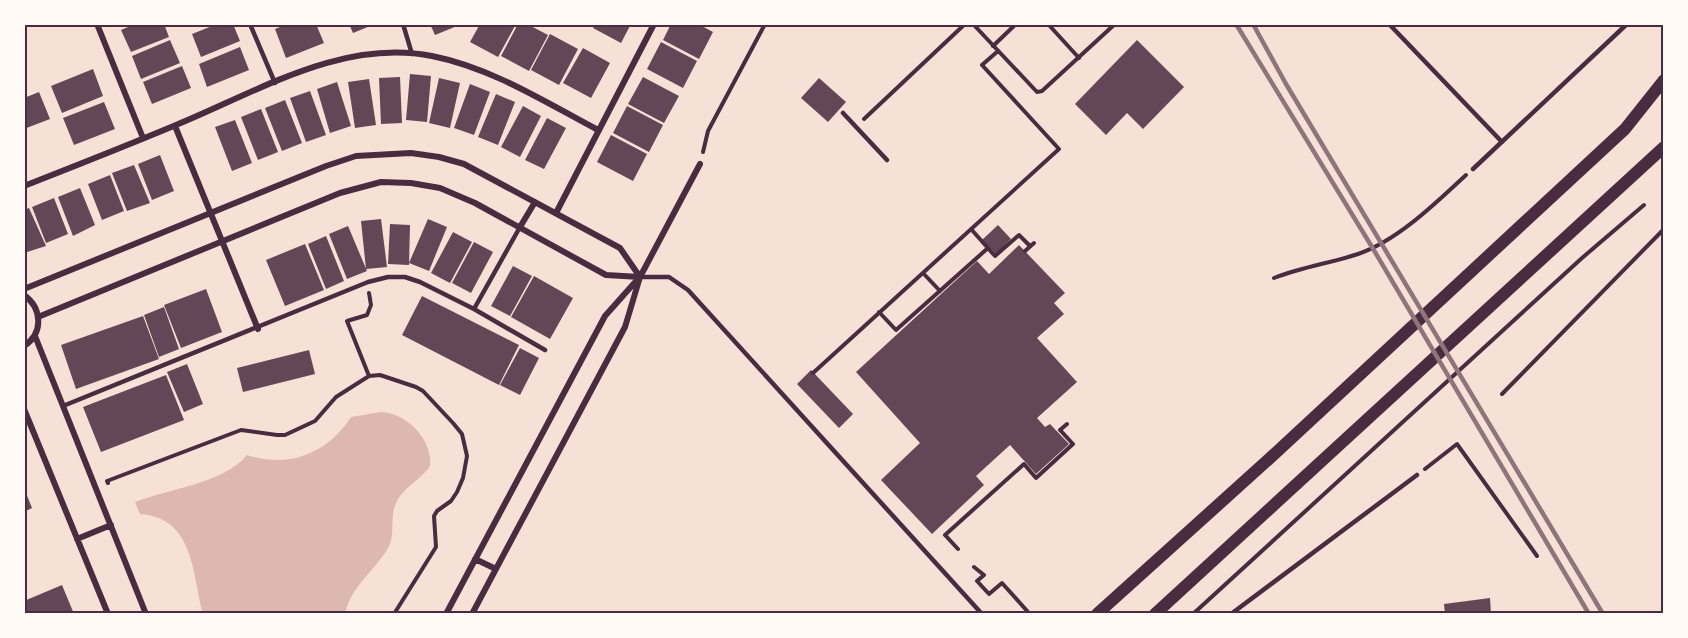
<svg xmlns="http://www.w3.org/2000/svg" width="1688" height="638" font-family="Mulish,sans-serif">
	<style>
		.water { fill: #dcb8b0 }
		.building { fill: #644757 }
		.lines { fill: none; stroke-linecap: round; stroke-linejoin: round }
		.path { stroke: #4a2c40; stroke-width: 4 }
		.service { stroke: #4a2c40; stroke-width: 4.5 }
		.minor { stroke: #4a2c40; stroke-width: 6 }
		.secondary { stroke: #4a2c40; stroke-width: 12 }
		.rail { stroke: #8f747c; stroke-width: 4.5 }
		.neatline { fill: none; stroke: #4a2c40; stroke-width: 2 }
	</style>
	<rect width="100%" height="100%" fill="#f7e1d7"/>
	<path class="water" d="M381,412c26,1 52,28 49,54 -9,14 -27,21 -34,37 -7,15 0,31 -8,45 -14,24 -37,38 -43,66h-142c-11,-39 -8,-96 -63,-100l-5,-12c33,-13 90,-19 112,-47 42,14 81,-2 104,-38z"/>
	<path class="building" d="M135,24h29l5,13 -38,15 -10,-22z
		M217,24h16l7,17 -39,16 -9,-23z
		M288,24h28l8,19 -38,15 -11,-29z
		M349,24h26l-22,9z
		M430,24h32l-27,11z
		M480,24h36l-18,33 -28,-15z
		M518,24h9l21,11 -19,36 -28,-15z
		M595,24h36l-10,19 -28,-15z
		M671,24h27l15,8 -14,27 -36,-19z
		M550,34l28,15 -19,36 -28,-15z
		M170,40l10,23 -39,16 -9,-23z
		M1137,40l47,47 -41,42 -16,-16 -21,22 -31,-31z
		M661,42l36,19 -14,27 -36,-19z
		M240,47l9,23 -42,17 -8,-23z
		M583,48l27,15 -19,35 -28,-15z
		M182,66l9,22 -39,16 -9,-22z
		M93,69l10,27 -41,17 -11,-27z
		M410,74l21,2 -4,46 -21,-2z
		M400,77l2,46 -21,1 -2,-46z
		M643,77l36,19 -15,27 -36,-19z
		M439,78l21,5 -10,45 -21,-5z
		M819,78l27,24 -18,20 -27,-24z
		M369,79l7,46 -21,3 -7,-46z
		M337,82l14,44 -21,7 -13,-44z
		M470,84l20,8 -16,43 -20,-7z
		M310,91l16,44 -20,7 -16,-44z
		M39,92l11,27 -26,10v-31z
		M496,94l19,8 -17,43 -20,-8z
		M285,100l17,43 -20,8 -17,-43z
		M104,102l11,27 -41,16 -11,-27z
		M523,106l18,10 -21,41 -19,-10z
		M627,106l36,19 -14,27 -36,-19z
		M261,109l17,43 -20,8 -17,-43z
		M547,118l19,10 -22,41 -19,-9z
		M235,120l17,43 -20,8 -17,-44z
		M611,135l36,19 -14,27 -36,-19z
		M160,155l14,36 -22,9 -14,-36z
		M134,165l16,38 -23,8 -15,-38z
		M110,175l14,36 -22,9 -14,-36z
		M80,188l15,37 -22,11 -15,-39z
		M54,198l14,36 -22,9 -14,-36z
		M29,208l17,38 -22,7v-43z
		M381,219l6,48 -21,2 -5,-48z
		M428,219l19,8 -18,44 -20,-8z
		M390,224l20,1 -1,40 -21,-1z
		M998,225l13,14 -15,15 -14,-14z
		M348,226l19,45 -20,8 -18,-45z
		M453,232l19,10 -22,41 -19,-10z
		M326,236l18,45 -18,8 -18,-45z
		M474,242l19,10 -22,41 -19,-10z
		M305,244l19,46 -39,16 -19,-46z
		M1019,245l46,48 -11,10 10,11 -27,24 40,44 -40,36 8,9 5,-3 19,20 -33,30 -26,-29 -34,31 8,9 -52,49 -51,-54 39,-37 -64,-71 121,-111 12,13z
		M513,266l19,10 -22,40 -19,-10z
		M534,276l39,22 -23,41 -39,-22z
		M206,289l16,43 -41,16 -17,-43z
		M422,296l97,49 -20,40 -97,-50z
		M164,307l15,42 -20,8 -15,-42z
		M143,316l16,43 -83,30 -15,-44z
		M520,348l19,10 -19,37 -20,-10z
		M309,350l6,24 -72,18 -6,-24z
		M187,364l16,40 -19,8 -17,-40z
		M811,370l42,44 -14,14 -42,-44z
		M166,375l18,45 -83,32 -18,-45z
		M24,488l8,20 -8,4z
		M62,585l12,29h-50v-13z
		M1490,598l1,16h-46l-1,-10z"/>
	<g class="lines">
		<path class="path" d="M973,24l64,68 5,-1 73,-67
			M1048,24l31,34
			M993,46l23,-22
			M864,119l101,-95
			M703,152l5,-21 57,-107
			M971,229l24,27 24,-21 11,11
			M1025,251l9,-8
			M923,273l17,18
			M1274,278c28,-11 57,-15 84,-24 39,-13 78,-51 108,-79
			M879,312l17,18 92,-82
			M813,373l246,-224 -77,-84 16,-14
			M369,376l-22,-55 20,-6 4,-10 -2,-12
			M1502,394l162,-165
			M1425,469l32,-25 80,112
			M108,483l-1,-2 134,-51 36,5h8l30,-14 21,-24 33,-21 11,-1 36,12 7,4 30,32 9,11 5,22 -4,22 -6,14 -6,9 -14,10 -3,5 2,31 -42,67
			M958,549l-13,-14 79,-71 12,14 37,-34 -13,-14 7,-6
			M974,567l10,8 -7,6 12,13 13,-11 26,29 -2,2
			M1193,614l389,-356 62,-53"/>
		<path class="service" d="M250,24l25,59
			M403,24l9,30
			M1389,24l113,118
			M843,113l44,47
			M1473,169l154,-145
			M640,277h29l19,13 294,324
			M474,309l46,-82
			M63,406l305,-124 20,-5h17l15,5 54,27 71,41
			M1231,614l186,-139"/>
		<path class="minor" d="M97,24l46,114
			M175,126l83,203
			M24,186c51,-20 102,-40 152,-61 81,-33 166,-87 256,-69 60,12 113,46 166,74
			M556,213l98,-189
			M520,227l15,-25
			M24,289l302,-123 30,-10 55,-3 28,4 25,7 156,84 20,29
			M24,295c18,13 20,38 0,51
			M38,317l302,-124 41,-11 30,1 29,5 35,15 131,72 34,2
			M35,336l111,278
			M24,409l84,205
			M77,539l34,-14
			M475,559l21,10
			M446,614l159,-298 32,-36
			M472,614l153,-287 15,-50 60,-113"/>
		<path class="secondary" d="M1097,614l172,-155 356,-330 39,-49
			M1155,614l509,-467"/>
		<path class="rail" d="M1236,24l136,223 217,367
			M1253,24l33,60 317,530"/>
	</g>
	<rect width="1688" height="638" fill="none" stroke="#fffaf5" stroke-width="51"/>
	<rect x="26" y="26" width="1636" height="586" class="neatline"/>
</svg>
